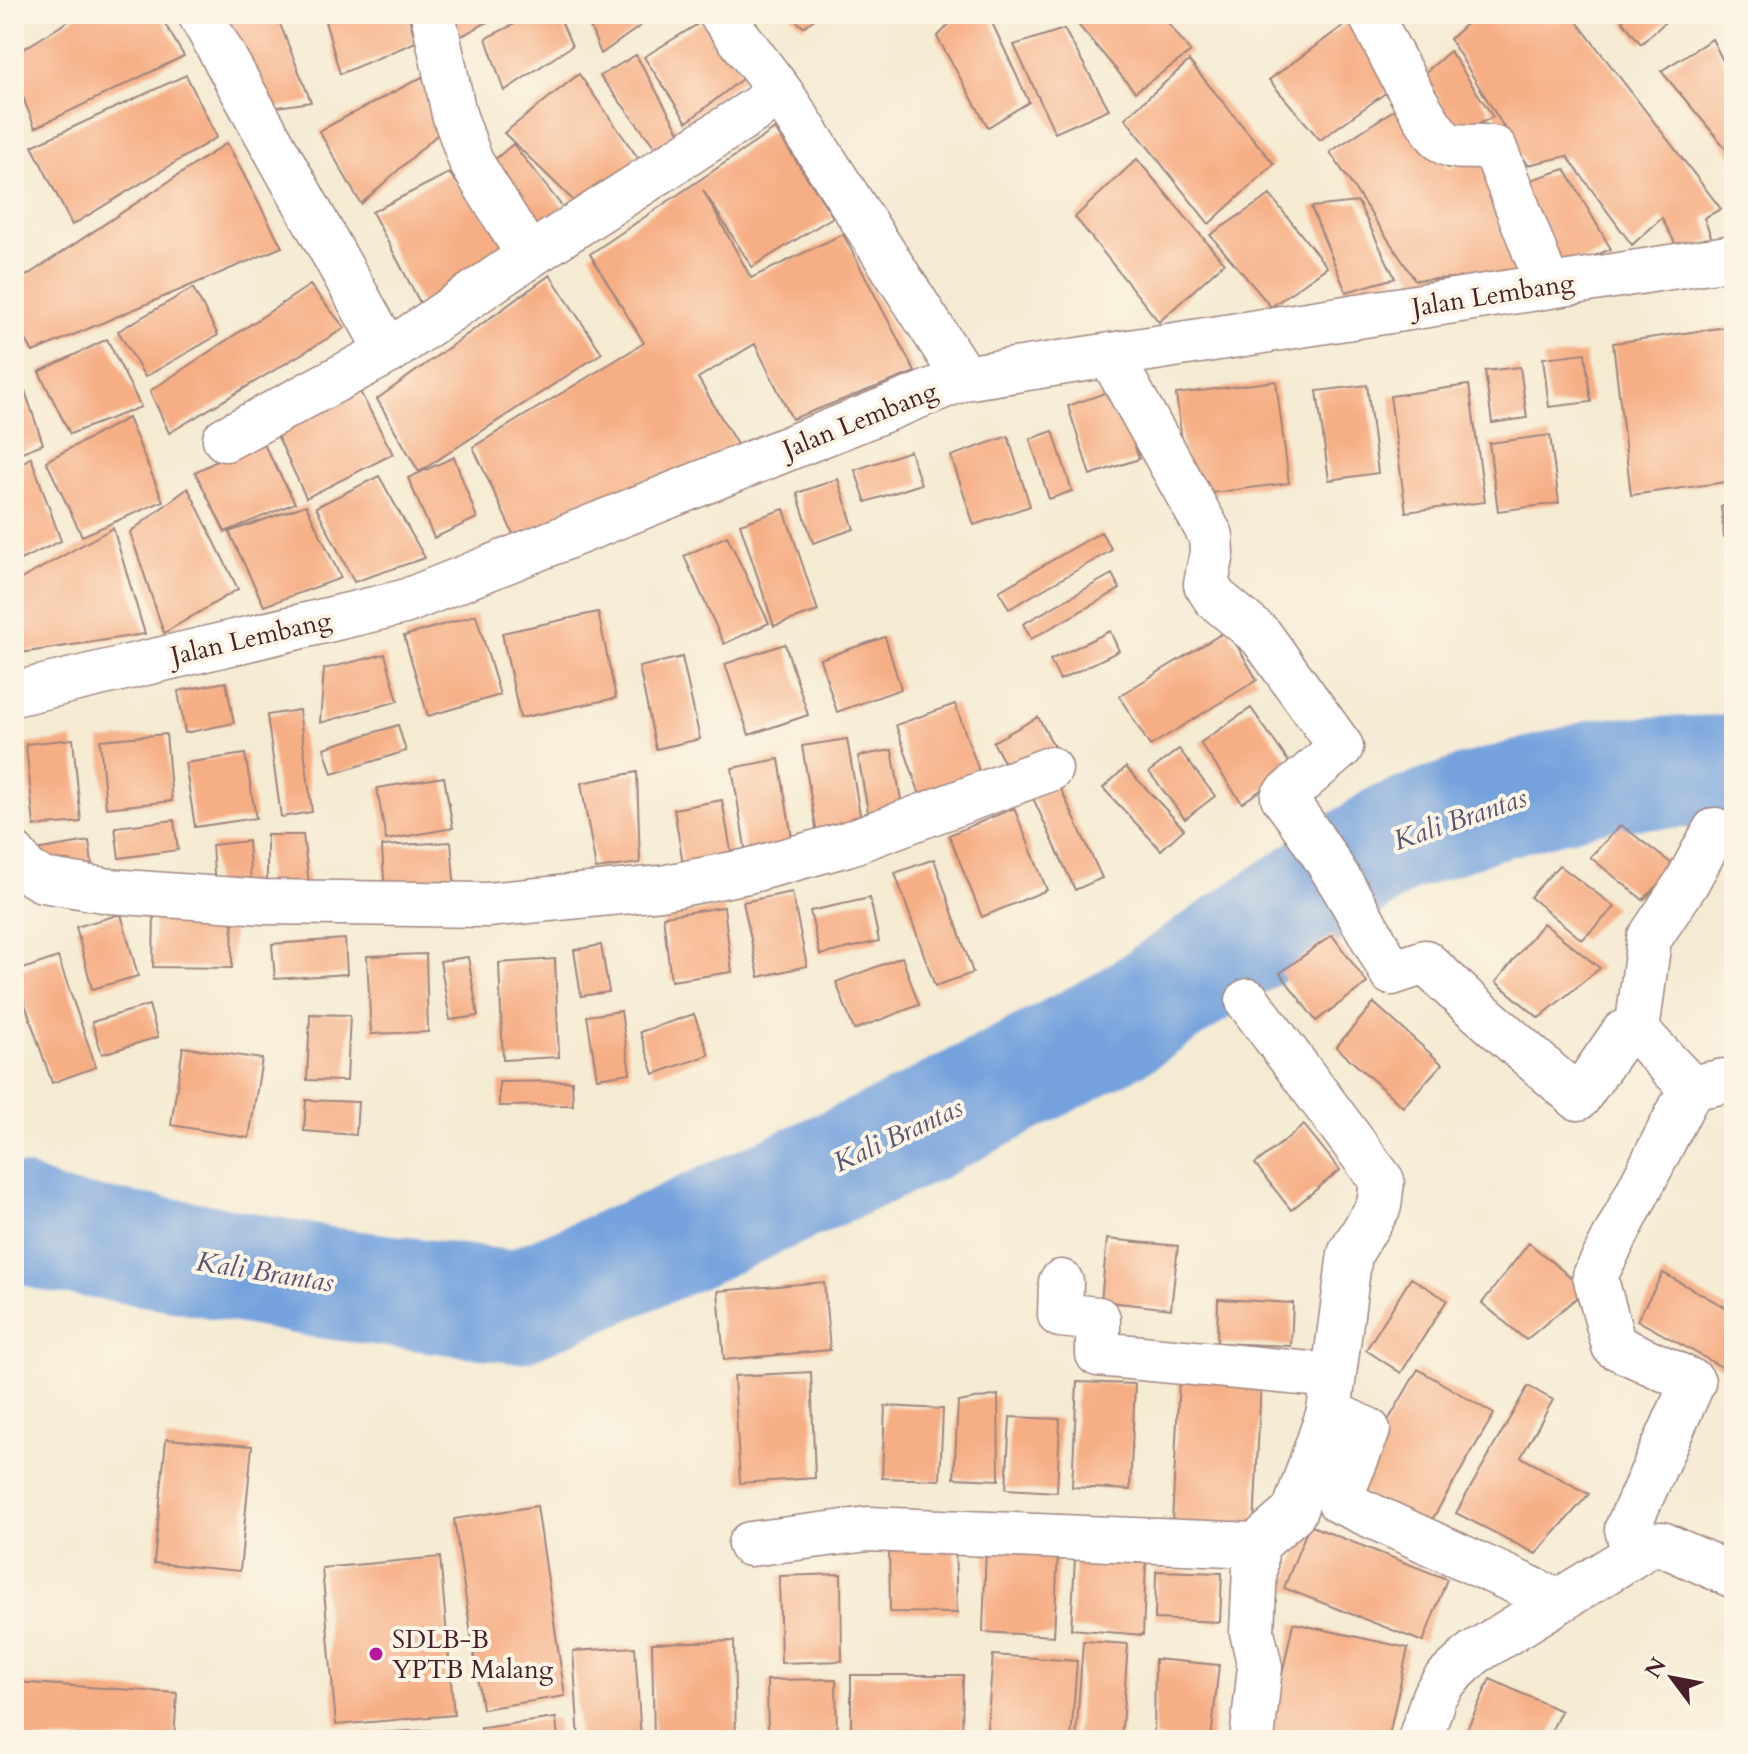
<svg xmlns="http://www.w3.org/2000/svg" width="1748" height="1754" font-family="Cardo,serif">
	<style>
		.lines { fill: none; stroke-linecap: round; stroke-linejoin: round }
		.river { stroke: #74a2dd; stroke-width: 112 }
		.building { fill: #f6ae84 }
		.minor-casing { stroke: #a0857f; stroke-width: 47 }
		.minor { stroke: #fff; stroke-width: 44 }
		.poi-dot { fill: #b5179e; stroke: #fcf5e5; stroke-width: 3 }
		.labels { text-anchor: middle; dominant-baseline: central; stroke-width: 8; stroke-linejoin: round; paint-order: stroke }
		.street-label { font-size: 26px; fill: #4a1f2b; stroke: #fcf5e5 }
		.poi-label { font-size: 26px; fill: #4a1f2b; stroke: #fcf5e5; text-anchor: start }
		.water-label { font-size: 28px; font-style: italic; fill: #5b5372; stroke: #fcf5e5 }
	</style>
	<rect width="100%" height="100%" fill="#fcf5e5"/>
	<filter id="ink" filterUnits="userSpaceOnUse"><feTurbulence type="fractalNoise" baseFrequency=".0125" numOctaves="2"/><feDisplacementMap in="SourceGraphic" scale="16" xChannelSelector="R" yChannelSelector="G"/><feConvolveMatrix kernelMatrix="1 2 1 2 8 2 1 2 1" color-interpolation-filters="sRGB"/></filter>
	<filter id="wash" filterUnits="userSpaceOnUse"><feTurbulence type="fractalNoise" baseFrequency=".006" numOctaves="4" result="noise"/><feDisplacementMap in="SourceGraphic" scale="32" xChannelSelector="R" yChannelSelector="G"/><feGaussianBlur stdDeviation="1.8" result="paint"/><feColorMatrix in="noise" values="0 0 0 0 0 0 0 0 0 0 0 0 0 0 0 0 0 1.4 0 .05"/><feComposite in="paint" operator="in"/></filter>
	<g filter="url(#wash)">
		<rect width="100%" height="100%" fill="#f5ebd3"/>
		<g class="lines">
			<path class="river" d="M14,1220l38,16 131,20 137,26 196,25 154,-65 244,-111 211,-110 267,-182 89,-32 123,-33 130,-3"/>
		</g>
		<g id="blocks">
			<path class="building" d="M80,14h79l25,42 -149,72 -21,-54v-19z
				M207,14h69l35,88 -46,7z
				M323,14h85l8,28 -76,32z
				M453,14h49l-42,23z
				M535,14h23l14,32 -68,45 -18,-53z
				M585,14h72l-56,40z
				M789,14h33l-19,13z
				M959,14h29l41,88 -41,25 -51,-90z
				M1082,14h79l30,38 -56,40 -61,-72z
				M1477,14h94l150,195 -17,9 8,21 -31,16 -19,-37 -30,27 -65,-89 -40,9 -77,-126z
				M1617,14h57l-33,30z
				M711,16l32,62 -56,44 -43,-65z
				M1350,21l48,63 -78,56 -51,-60z
				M1064,29l45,80 -54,24 -41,-88z
				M1712,39l22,44v75l-73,-87z
				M1450,51l43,66 -36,17 -32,-61z
				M636,55l45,80 -26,12 -55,-71z
				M1189,61l85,103 -65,60 -84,-106z
				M579,74l66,94 -65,39 -76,-74z
				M186,75l31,62 -145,88 -40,-79z
				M426,75l13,58 -78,71 -42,-73z
				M1406,102l41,66 39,-10 45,116 -116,6 -85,-128z
				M775,129l58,88 -81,50 -49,-77 48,88 92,-44 72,138 -123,47 -37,-75 -57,34 44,75 -228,83 -41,-89 171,-104 -54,-89z
				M227,143l55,104 -249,105 -19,-33v-35z
				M513,144l59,75 -46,14 -41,-65z
				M1137,159l87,104 -65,59 -84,-105z
				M1565,169l46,80 -55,23 -41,-87z
				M449,173l67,82 -90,59 -54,-102z
				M1270,195l57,72 -56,40 -61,-72z
				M1358,202l37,76 -49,14 -35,-85z
				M550,275l52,78 -183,119 -42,-73z
				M310,285l35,43 -176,105 -19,-42z
				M193,288l25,47 -73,42 -27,-46z
				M1734,326v155l-103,14 -18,-152z
				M107,339l34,68 -71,27 -31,-62z
				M1585,353l6,49 -42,5 -6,-49z
				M1520,367l7,51 -35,5 -7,-52z
				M21,379l22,65 -29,11v-73z
				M1276,381l13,102 -100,13 -13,-102z
				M1367,385l11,88 -49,7 -12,-89z
				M1469,385l16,117 -79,10 -16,-116z
				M357,386l36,68 -87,44 -29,-63z
				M1116,389l23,70 -49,16 -22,-69z
				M128,418l35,83 -81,35 -36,-75z
				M1053,431l19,60 -23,8 -19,-60z
				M1550,435l9,68 -61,8 -9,-68z
				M1008,436l22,70 -56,19 -23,-69z
				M261,439l34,64 -70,29 -30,-60z
				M910,451l11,33 -55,18 -11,-32z
				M31,457l30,84 -47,22v-94z
				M454,457l23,61 -43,20 -26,-60z
				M379,476l46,82 -71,24 -38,-75z
				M838,479l16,50 -41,14 -16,-50z
				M188,488l50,101 -74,44 -34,-101z
				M1734,504v32l-10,1 -3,-31z
				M306,505l35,73 -77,28 -35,-74z
				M784,509l34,102 -44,15 -34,-102z
				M113,528l32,106 -131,20v-71z
				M1101,532l11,18 -103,59 -10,-18z
				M727,536l42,87 -45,21 -40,-88z
				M1112,574l8,15 -89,50 -8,-15z
				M598,612l18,86 -96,20 -18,-85z
				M476,615l24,80 -72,21 -24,-80z
				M1228,630l29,50 -107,66 -31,-50z
				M1110,631l9,20 -59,29 -10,-20z
				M885,637l16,52 -64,23 -17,-53z
				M785,644l23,71 -59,20 -24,-71z
				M385,654l13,47 -78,22 4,-54z
				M682,657l18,82 -44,10 -17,-82z
				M226,682l8,41 -49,10 -7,-42z
				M955,704l29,81 -60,22 -28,-82z
				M1251,708l42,60 -51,35 -42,-60z
				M299,710l13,102 -31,5 -14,-102z
				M1038,717l18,33 -45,25 -18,-33z
				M398,725l8,26 -74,23 -8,-26z
				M166,734l6,67 -66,7 -6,-68z
				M73,739l8,83 -47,4 -8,-82z
				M847,739l17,98 -45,8 -17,-99z
				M1179,749l36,47 -30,23 -36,-47z
				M892,750l11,61 -34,6 -11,-61z
				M245,754l11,64 -61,9 -10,-64z
				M779,759l14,86 -47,8 -14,-85z
				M1126,767l58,62 -23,21 -58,-62z
				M637,772l3,91 -44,6 -15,-86z
				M444,777l9,51 -67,12 -9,-52z
				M1059,785l43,93 -27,12 -42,-92z
				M722,800l11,62 -49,8 -10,-61z
				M1014,808l33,82 -65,27 -33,-82z
				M174,820l4,30 -59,8 -4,-31z
				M1621,825l55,42 -33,33 -53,-43z
				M267,835h36l7,57 -43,4z
				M89,841l5,39 -64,-29z
				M248,841l3,43 -36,3 -3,-42z
				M451,842l4,50 -70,5 -3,-51z
				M934,859l39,114 -38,13 -40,-113z
				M1559,865l56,42 -33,33 -52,-43z
				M792,892l15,74 -48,11 -16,-75z
				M870,898l9,43 -59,14 -10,-44z
				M724,907l8,65 -61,9 -8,-65z
				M154,912h79l-1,56 -79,-1z
				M121,914l17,62 -46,13 -16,-62z
				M1543,923l57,45 -61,50 -43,-36z
				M1332,935l35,48 -51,38 -36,-48z
				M345,939l2,35 -72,5 -3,-35z
				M601,945l8,47 -28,4 -7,-46z
				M426,954l2,78 -57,2 -4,-78z
				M58,957l38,110 -44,16 -38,-111z
				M468,957l10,59 -28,4 -10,-59z
				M902,957l17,48 -65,25 -18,-48z
				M555,959l4,98 -56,3 -4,-97z
				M1374,1003l68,61 -39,43 -67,-60z
				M149,1005l9,32 -56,17 -10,-32z
				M621,1011l9,62 -33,5 -10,-62z
				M310,1014l40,1 -3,66 -40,-1z
				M694,1014l15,41 -55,19 -14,-42z
				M183,1047l79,12 -13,79 -78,-13z
				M572,1081l1,24 -74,1v-24z
				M306,1100l52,2 -2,33 -52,-4z
				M1304,1125l36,45 -49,40 -36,-46z
				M1107,1239l71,7 -7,63 -70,-8z
				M1529,1243l57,47 -60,50 -44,-37z
				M1663,1273l71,39v45l-7,13 -90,-50z
				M1411,1278l36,22 -46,73 -35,-23z
				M824,1282l6,68 -106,10 -6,-69z
				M1218,1299l75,4 -2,43 -74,-3z
				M1418,1369l76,45 -68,116 -76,-44z
				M811,1372l4,106 -75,5 -6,-107z
				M1179,1378l82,3 -7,146 -82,-3z
				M1077,1382l58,2 -5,106 -58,-3z
				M1528,1386l25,14 -32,57 68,37 -53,60 -80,-41z
				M998,1395l1,85 -45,-2 4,-76z
				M885,1406l58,3 -3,71 -58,-2z
				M1010,1417l50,2 -3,73 -51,-3z
				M166,1439l86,7 -12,125 -86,-8z
				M537,1506l28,190 -83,13 -28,-190z
				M1309,1525l138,54 -24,63 -139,-54z
				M889,1541l66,1 2,71 -67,-1z
				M986,1547l72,3 -4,86 -71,-4z
				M440,1557l14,158 -118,10 -14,-157z
				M1075,1559l71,4 -3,72 -72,-6z
				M1156,1571l66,2 -2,49 -65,-3z
				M841,1574l1,87 -61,2 -2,-87z
				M1293,1623l115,25 -20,92h-120z
				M734,1641l2,99h-82l-2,-97z
				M1083,1641l45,3 -7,96h-45z
				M635,1647l6,93h-62l-6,-89z
				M993,1655l84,6 -6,79h-85z
				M1155,1659l64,6 -8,75h-48l-9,-3z
				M851,1675h112l-1,65h-111z
				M836,1679l1,61h-69l-1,-60z
				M1490,1679l71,32 -14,29h-85z
				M14,1682l163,11 -3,47h-160z
				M556,1718l2,22h-76l-1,-12z
				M429,1730v10h-93v-5z"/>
		</g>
	</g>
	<g filter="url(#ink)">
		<use href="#blocks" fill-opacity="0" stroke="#a0857f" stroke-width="2"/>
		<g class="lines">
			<defs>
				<path id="minor" d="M200,14l188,338
					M433,14l21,100 17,48 58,94
					M721,14l60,79 183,285
					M1370,14c12,22 59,121 76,129 16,8 32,0 49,6l53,137
					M1110,355l101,181 1,17 -6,31 9,14 46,38 80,111 -58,50c42,55 76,115 109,176l33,-11 43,40 110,96 45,-65 14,-2
					M225,439l163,-87 141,-96 252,-163
					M14,694l390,-92 560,-224 770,-121
					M1715,830l-28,52 -38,57 -12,92 54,57 33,-7 10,2
					M14,855l13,16 16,9 67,11 154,11 223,3 174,-17 87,-17 99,-27 203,-75
					M1248,1001l134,180 -3,25 -29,48 -21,158 -35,100 -38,33 -4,87 8,35 -8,73
					M1061,1282l-1,33 38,4v35l235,22
					M1329,1412l39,18 -29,71 219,100
					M750,1544l118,-15 388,16
					M1634,1554l-7,-25 66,-147 -79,-36 -19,-70 96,-188
					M1420,1740l14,-44 10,-15 30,-28 176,-108 12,-1 72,32"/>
			</defs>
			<use href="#minor" class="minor-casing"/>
			<use href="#minor" class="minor"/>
		</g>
	</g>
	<circle class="poi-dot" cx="376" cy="1654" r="8"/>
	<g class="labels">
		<g class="street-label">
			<text transform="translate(1493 295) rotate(-9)">Jalan Lembang</text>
			<text transform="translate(860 420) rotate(-22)">Jalan Lembang</text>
			<text transform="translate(251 638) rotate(-13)">Jalan Lembang</text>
		</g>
		<g class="poi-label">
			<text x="392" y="1639">SDLB-B<tspan x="392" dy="30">YPTB Malang</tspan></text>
		</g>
		<g class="water-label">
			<text transform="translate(1460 819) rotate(-19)">Kali Brantas</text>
			<text transform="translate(898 1135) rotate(-25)">Kali Brantas</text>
			<text transform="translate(265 1272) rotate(9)">Kali Brantas</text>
		</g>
	</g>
	<rect width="1748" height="1754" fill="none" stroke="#fcf5e5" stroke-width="48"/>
	<g transform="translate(1672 1678) rotate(302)" stroke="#fcf5e5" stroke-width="6" paint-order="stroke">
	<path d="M0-6L14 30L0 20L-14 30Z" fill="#4a1f2b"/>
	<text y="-12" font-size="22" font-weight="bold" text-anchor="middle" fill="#4a1f2b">N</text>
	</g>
</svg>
